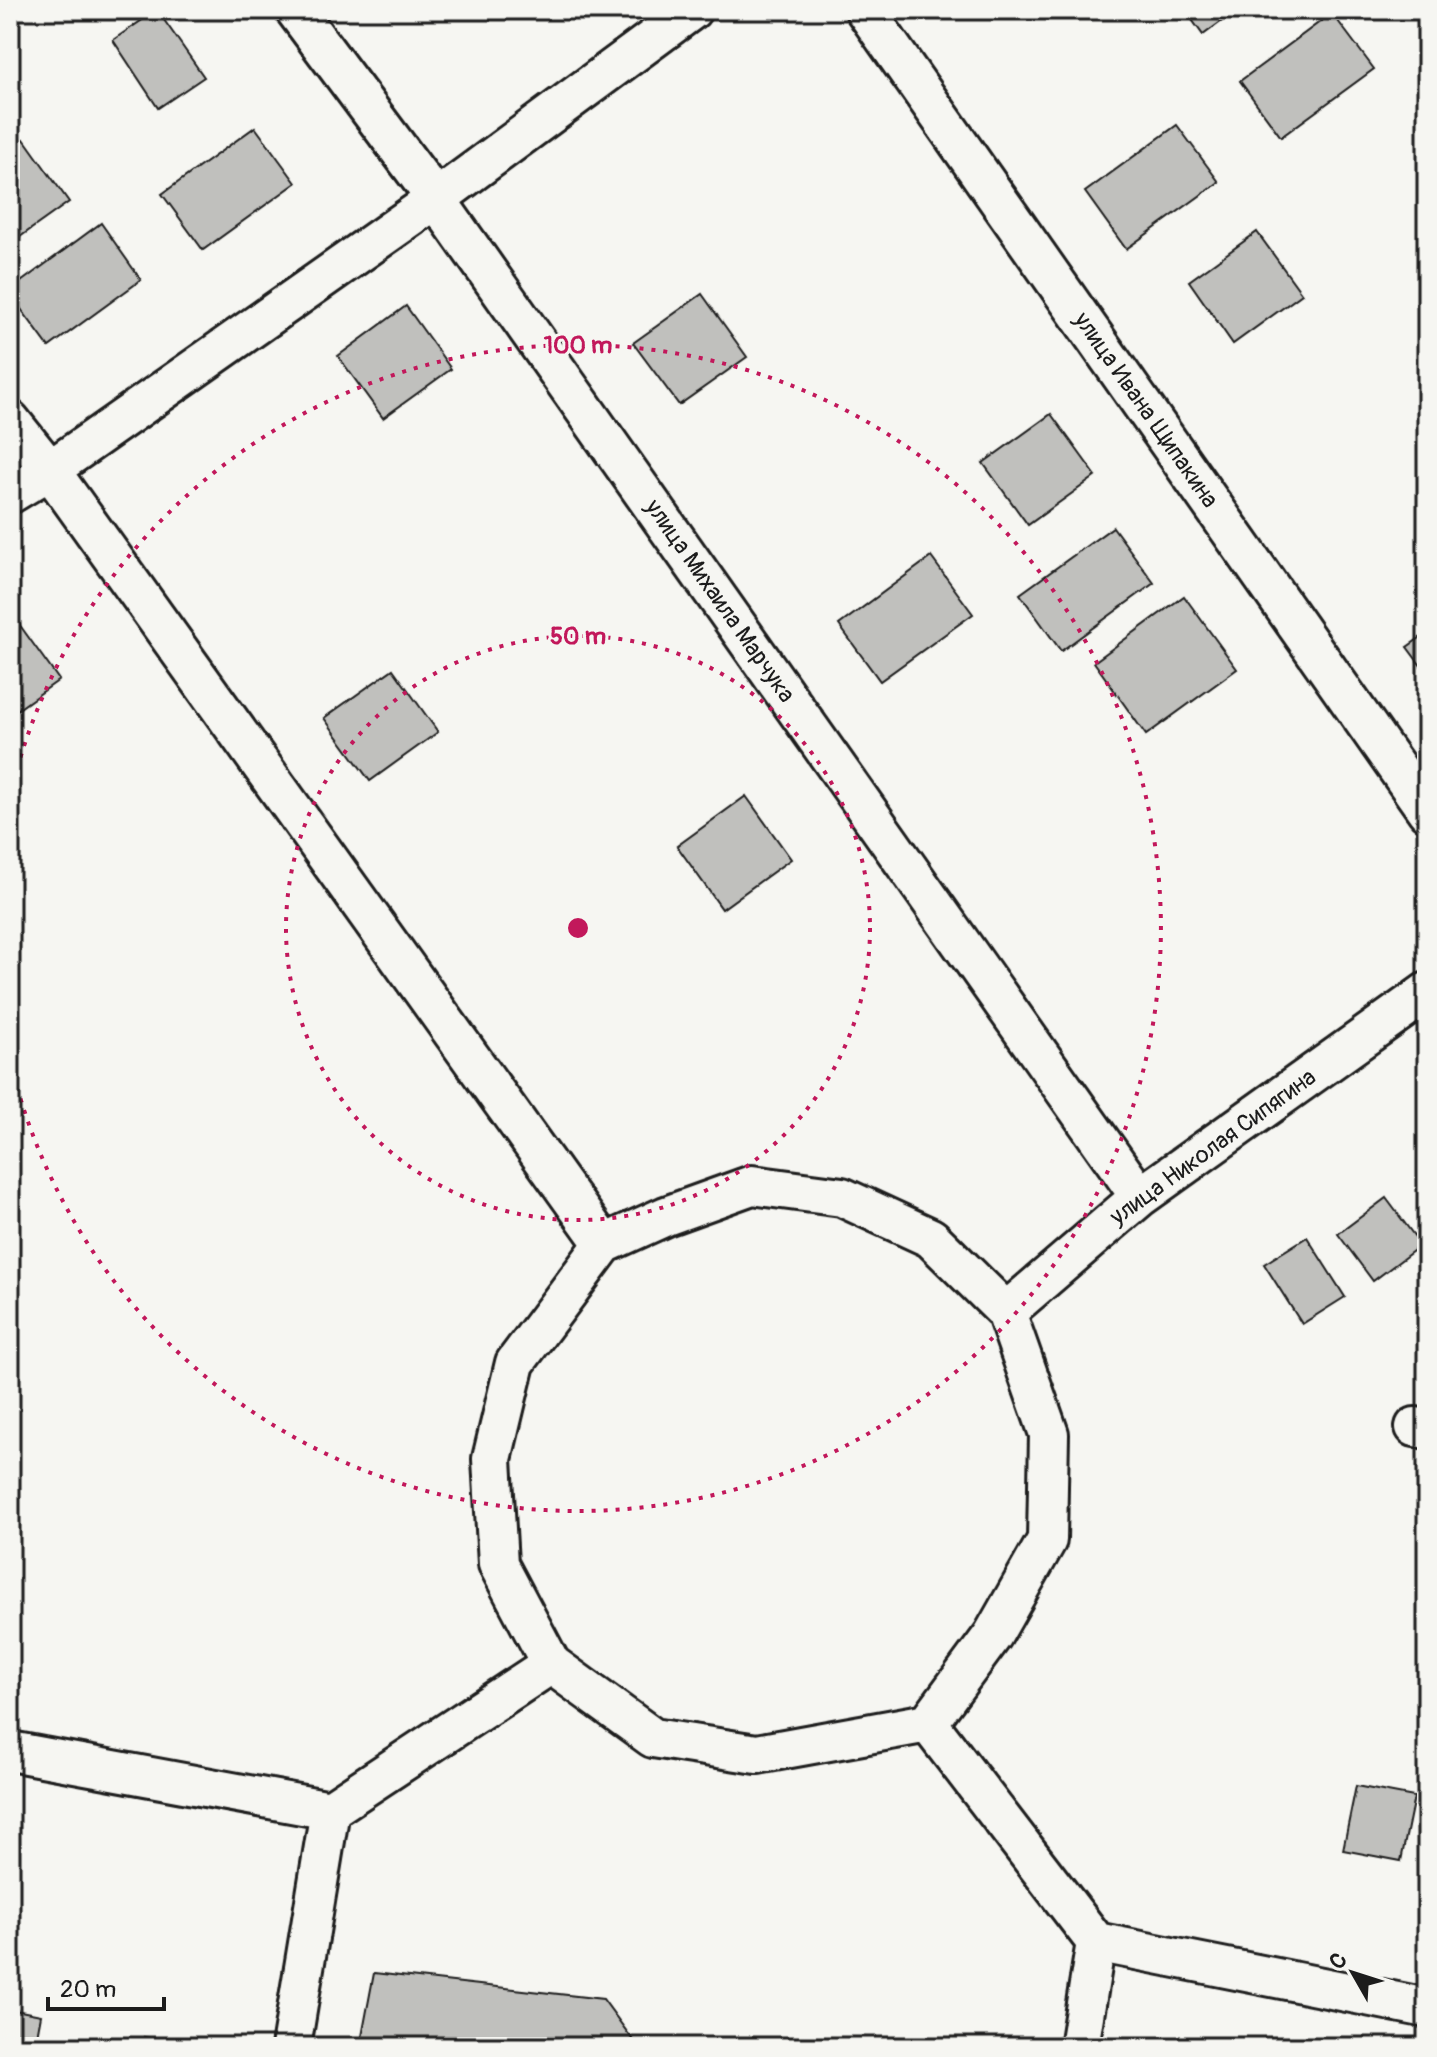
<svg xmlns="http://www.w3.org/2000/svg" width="1437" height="2057" font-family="Pangolin,sans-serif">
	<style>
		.building { fill: #c0c0bd; stroke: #1c1c1c; stroke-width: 2 }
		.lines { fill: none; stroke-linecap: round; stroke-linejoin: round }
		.minor-casing { stroke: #1c1c1c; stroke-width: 44 }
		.minor { stroke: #f6f6f2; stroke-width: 38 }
		.ring { fill: none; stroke: #c2185b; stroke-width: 4; stroke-dasharray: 4 8 }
		.labels { text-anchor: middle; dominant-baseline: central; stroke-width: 6; stroke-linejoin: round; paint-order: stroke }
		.street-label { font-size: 24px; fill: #1c1c1c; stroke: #f6f6f2 }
		.centre { fill: #c2185b; stroke: #f6f6f2; stroke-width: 4 }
		.ring-label { font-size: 24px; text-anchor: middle; font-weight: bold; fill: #c2185b; stroke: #f6f6f2; stroke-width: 6; stroke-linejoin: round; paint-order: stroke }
	</style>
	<rect width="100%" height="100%" fill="#f6f6f2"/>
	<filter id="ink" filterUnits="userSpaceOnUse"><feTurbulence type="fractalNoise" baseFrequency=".0125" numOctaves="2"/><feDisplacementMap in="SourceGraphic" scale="16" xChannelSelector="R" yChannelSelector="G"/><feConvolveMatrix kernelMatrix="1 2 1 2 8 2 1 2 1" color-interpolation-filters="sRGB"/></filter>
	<g filter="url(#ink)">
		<path class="building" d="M157,10l47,67 -46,31 -45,-68z
			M1185,10h52l-34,25z
			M1332,13l42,56 -93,68 -41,-56z
			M1177,125l42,57 -93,67 -41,-57z
			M255,127l41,56 -93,67 -41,-56z
			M24,139l45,63 -59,42v-95z
			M101,223l40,57 -92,67 -39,-53v-4z
			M1257,232l45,62 -69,50 -44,-63z
			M702,294l45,63 -68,48 -46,-62z
			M406,306l45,63 -68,49 -45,-62z
			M1051,414l45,62 -68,49 -45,-62z
			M1113,527l41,56 -93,68 -41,-57z
			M931,557l42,57 -93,67 -41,-56z
			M1184,596l53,73 -91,66 -52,-73z
			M14,617l45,63 -49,35v-95z
			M1427,633v41l-20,-27z
			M393,669l45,63 -68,49 -46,-63z
			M746,796l45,63 -69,50 -45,-63z
			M1386,1198l35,47 -48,36 -35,-47z
			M1307,1237l38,60 -43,27 -38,-60z
			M1356,1786l58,11 -13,64 -58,-11z
			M374,1973l229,26 35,48h-278z
			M10,2009l31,6 -6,32h-25z
			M144,2037l53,10h-55z"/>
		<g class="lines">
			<defs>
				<path id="minor" d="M295,10l141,189 704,998
					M865,10l562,801
					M10,420l40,50 554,774
					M10,494l40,-24 386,-271 256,-189
					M752,1185l90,12 89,41 75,74 43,122 -2,106 -54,95 -65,88 -171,31 -104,-16 -102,-74 -53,-100 -6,-105 23,-96 89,-119 62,-28z
					M1006,1312l134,-115 287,-205
					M1415,1427l12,2
					M928,1723l168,219 331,66
					M10,1751l320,59 221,-146
					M291,2047l39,-237
					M1079,2047l17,-105"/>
			</defs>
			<use href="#minor" class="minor-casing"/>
			<use href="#minor" class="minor"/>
		</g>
	</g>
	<g class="ring">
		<circle cx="578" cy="928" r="292"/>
		<path d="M11 792A583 583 0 1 1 11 1064"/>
	</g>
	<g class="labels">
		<g class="street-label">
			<text transform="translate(1146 410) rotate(55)">улица Ивана Щипакина</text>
			<text transform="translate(720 601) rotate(55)">улица Михаила Марчука</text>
			<text transform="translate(1213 1147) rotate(-36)">улица Николая Сипягина</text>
		</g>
	</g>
	<circle cx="578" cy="928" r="12" class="centre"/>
	<g class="ring-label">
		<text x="578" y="353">100 m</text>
		<text x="578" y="644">50 m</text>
	</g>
	<rect width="1437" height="2057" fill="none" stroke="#f6f6f2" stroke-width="40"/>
	<rect x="20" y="20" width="1397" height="2017" fill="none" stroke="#1c1c1c" stroke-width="3" filter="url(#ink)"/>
	<g transform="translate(1353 1973) rotate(309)" stroke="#f6f6f2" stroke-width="6" paint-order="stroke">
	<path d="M0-6L14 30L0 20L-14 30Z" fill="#1c1c1c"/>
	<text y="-12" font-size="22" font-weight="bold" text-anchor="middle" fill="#1c1c1c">С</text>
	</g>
	<path d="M48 1997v12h116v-12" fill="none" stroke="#1c1c1c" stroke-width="4"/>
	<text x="60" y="1997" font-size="24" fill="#1c1c1c" stroke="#f6f6f2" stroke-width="6" paint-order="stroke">20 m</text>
</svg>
